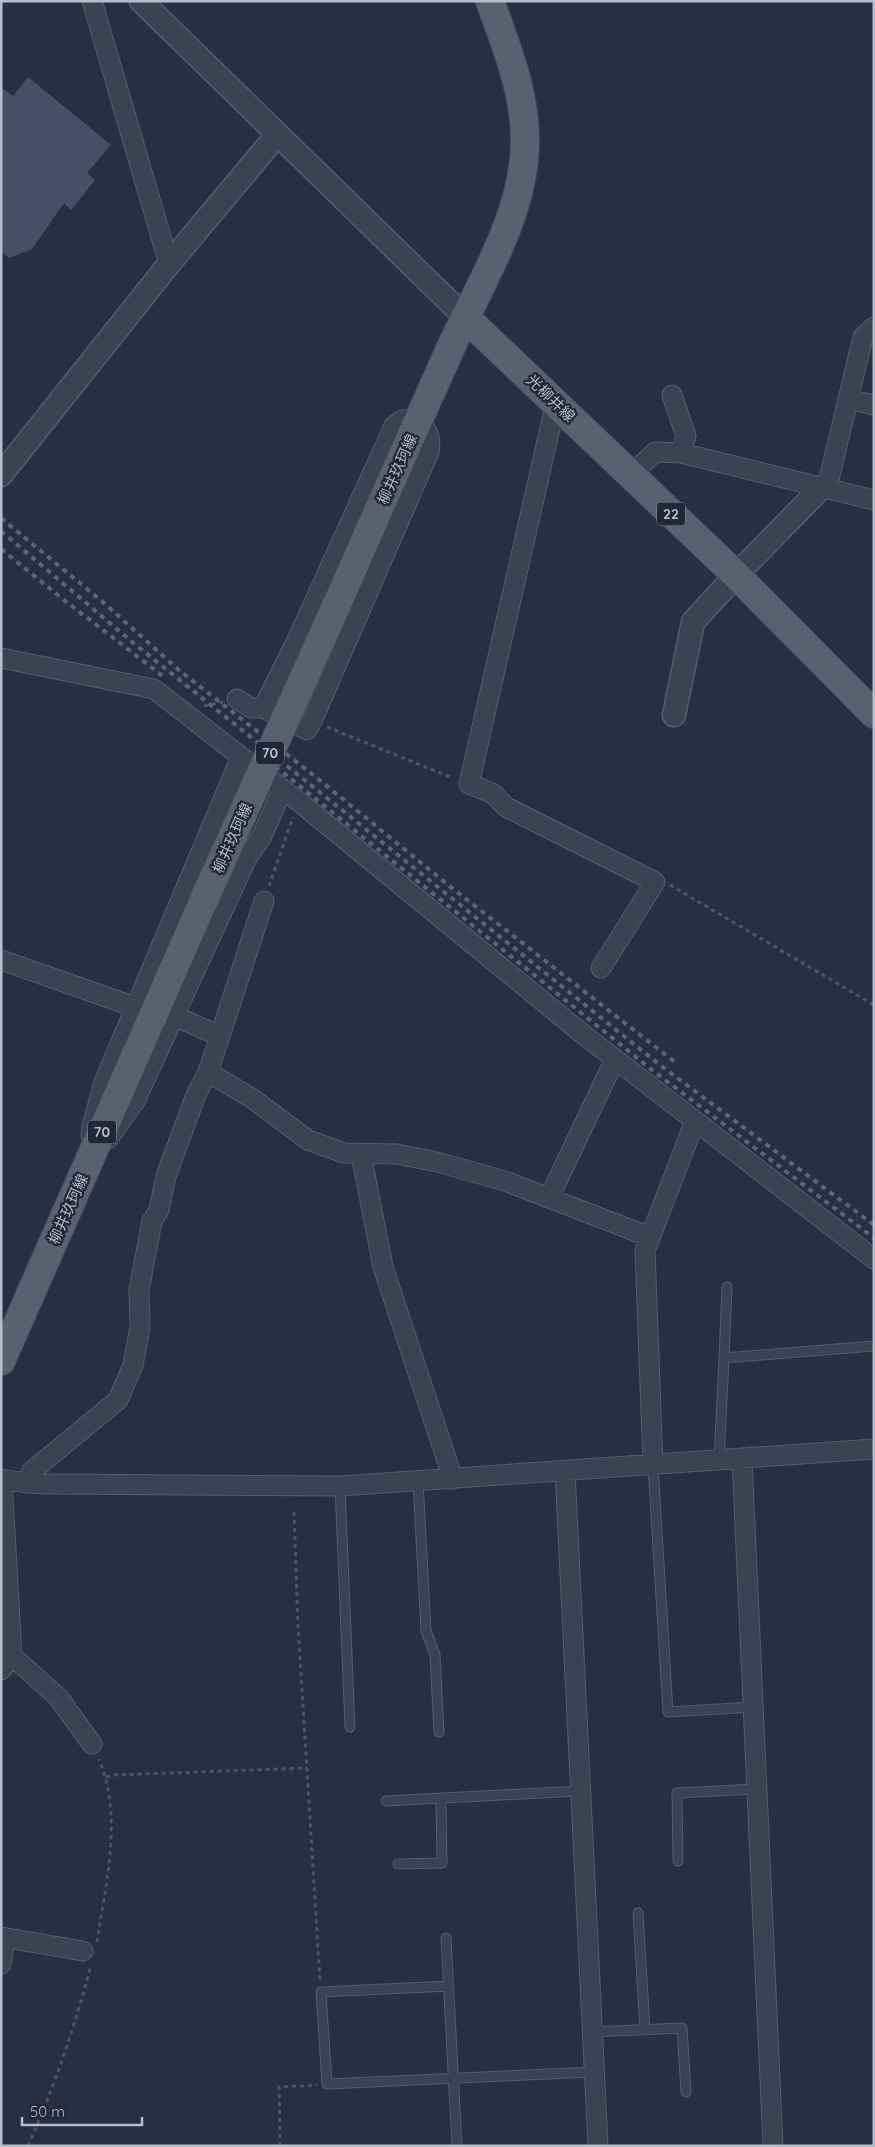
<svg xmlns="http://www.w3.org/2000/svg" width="875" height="2147" font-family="Quicksand,'Noto Sans JP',sans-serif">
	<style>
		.building { fill: #464f63 }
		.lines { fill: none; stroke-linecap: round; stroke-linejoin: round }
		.service-casing { stroke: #565d6c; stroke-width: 11 }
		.minor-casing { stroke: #565d6c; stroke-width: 21 }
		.tertiary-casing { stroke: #565d6c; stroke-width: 25 }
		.primary-casing { stroke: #454b5b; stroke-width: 30 }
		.path { stroke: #475a5f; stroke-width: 3; stroke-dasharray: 4 4; stroke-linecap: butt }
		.service { stroke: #3b4251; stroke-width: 9 }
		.minor { stroke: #3b4251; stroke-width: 19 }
		.tertiary { stroke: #3b4251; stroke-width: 22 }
		.primary { stroke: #596171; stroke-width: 28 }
		.rail { stroke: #5d6578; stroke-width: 4; stroke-dasharray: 5 5; stroke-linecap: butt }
		.primary-bridge-casing { stroke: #454b5b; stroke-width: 30; stroke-linecap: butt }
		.primary-bridge { stroke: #596171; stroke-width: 28 }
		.labels { text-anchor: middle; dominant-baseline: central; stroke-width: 4.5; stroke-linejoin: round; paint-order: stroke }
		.shield { fill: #202737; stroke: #8a909f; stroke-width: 1 }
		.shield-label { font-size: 14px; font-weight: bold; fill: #b8bdcb }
		.street-label { font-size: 15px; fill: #b8bdcb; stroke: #202737 }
	</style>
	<rect width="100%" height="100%" fill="#272f42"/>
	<path class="building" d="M28,77l83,68 -24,28 8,7 -24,30 -7,-7 -32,46 -23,9 -8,-7v-164l12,9z"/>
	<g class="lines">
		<defs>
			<path id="service" d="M727,1287l-3,71 150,-12
				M719,1460l5,-102
				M653,1465l15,247 85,-5
				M418,1481l8,150 9,24 4,77
				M340,1486l10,241
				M386,1801l194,-10
				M678,1861l-1,-68 80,-4
				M398,1864l44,-1 -1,-65
				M638,1913l7,117
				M446,1938l11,208
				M449,1986l-128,6 6,92 267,-12
				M592,2032l90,-4 4,64"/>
			<path id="minor" d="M92,1l77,263
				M672,395l14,41 -5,17
				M848,399l26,6
				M556,402l-87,382 23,9 14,14 149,75 -54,86
				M630,476l25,-24 26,1 193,47
				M821,488l8,-9 34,-142 11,-10
				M1,658l153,31 149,116 281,230 290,224
				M237,699l14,9h12l34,-68 97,-214 8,-6 17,-2c8,12 13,20 10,34l-117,269 -5,9 -44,-22
				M1,960l134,47
				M220,1036l44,-135
				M208,1072l45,27 55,41 36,13 53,1 40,8 68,19 145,56
				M91,1136l1,-9 12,-45 137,-325
				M108,1139l27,-38 112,-243 15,-22 20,-46
				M361,1154l22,113 70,212
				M549,1198l66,-139
				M742,1459l31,687
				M653,1465l-8,-214 50,-130
				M565,1471l33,675
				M1,1479l25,4 26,1 288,2 534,-37
				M26,1483l6,-12 86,-71 15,-35 7,-38 -1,-37 13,-69 7,-11 7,-34 30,-81 12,-23 12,-36 -46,-20
				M12,1656l46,41 34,47
				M1,1670l11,-14 -10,-177
				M1,1937l82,14
				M1,1964l4,-26"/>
			<path id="tertiary" d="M141,1l324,316
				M1,475l168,-211 108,-129
				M674,715l19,-93 43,-47 85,-87"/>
			<path id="primary" d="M465,317l271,258 138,139
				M337,604c38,-86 76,-173 115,-259 30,-65 73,-132 73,-205 0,-49 -19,-94 -35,-139
				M1,1361l202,-459"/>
		</defs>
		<use href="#service" class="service-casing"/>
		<use href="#minor" class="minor-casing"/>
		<use href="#tertiary" class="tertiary-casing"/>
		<use href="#primary" class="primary-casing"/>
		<path class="path" d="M204,706l19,-4
			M327,727l126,51
			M670,885l204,120
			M269,886l24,-69
			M294,1512l4,113 22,356
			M106,1777l8,-2 193,-7
			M97,1942c9,-60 26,-126 2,-183
			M28,2146c26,-59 47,-119 63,-181
			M280,2146l-1,-59 38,-2"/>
		<use href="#service" class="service"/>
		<use href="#minor" class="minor"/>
		<use href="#tertiary" class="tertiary"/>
		<use href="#primary" class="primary"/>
		<path class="rail" d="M1,518l103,85 76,68 132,103 140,114 224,175
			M1,531l130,110 529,424 214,160
			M1,549l63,51 100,77
			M260,754l392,316 222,168"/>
		<defs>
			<path id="primary-bridge" d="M203,902l134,-298"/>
		</defs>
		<use href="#primary-bridge" class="primary-bridge-casing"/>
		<use href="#primary-bridge" class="primary-bridge"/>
	</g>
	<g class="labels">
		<g class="shield">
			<rect x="657" y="502.5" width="28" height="23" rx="4"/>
			<rect x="256" y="741.5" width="28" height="23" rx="4"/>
			<rect x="88" y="1120.5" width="28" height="23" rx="4"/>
		</g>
		<g class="shield-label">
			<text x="671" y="514">22</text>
			<text x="270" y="753">70</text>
			<text x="102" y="1132">70</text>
		</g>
		<g class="street-label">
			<text transform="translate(551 398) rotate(44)">光柳井線</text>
			<text transform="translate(397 469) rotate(-66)">柳井玖珂線</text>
			<text transform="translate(232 838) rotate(-66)">柳井玖珂線</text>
			<text transform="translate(68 1209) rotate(-66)">柳井玖珂線</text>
		</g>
	</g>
	<rect width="875" height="2147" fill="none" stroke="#b8bdcb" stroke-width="5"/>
	<path d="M22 2117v8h120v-8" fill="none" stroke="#b8bdcb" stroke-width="2.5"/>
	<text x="30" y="2117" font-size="15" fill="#b8bdcb" stroke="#202737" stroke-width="4" paint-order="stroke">50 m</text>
</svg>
